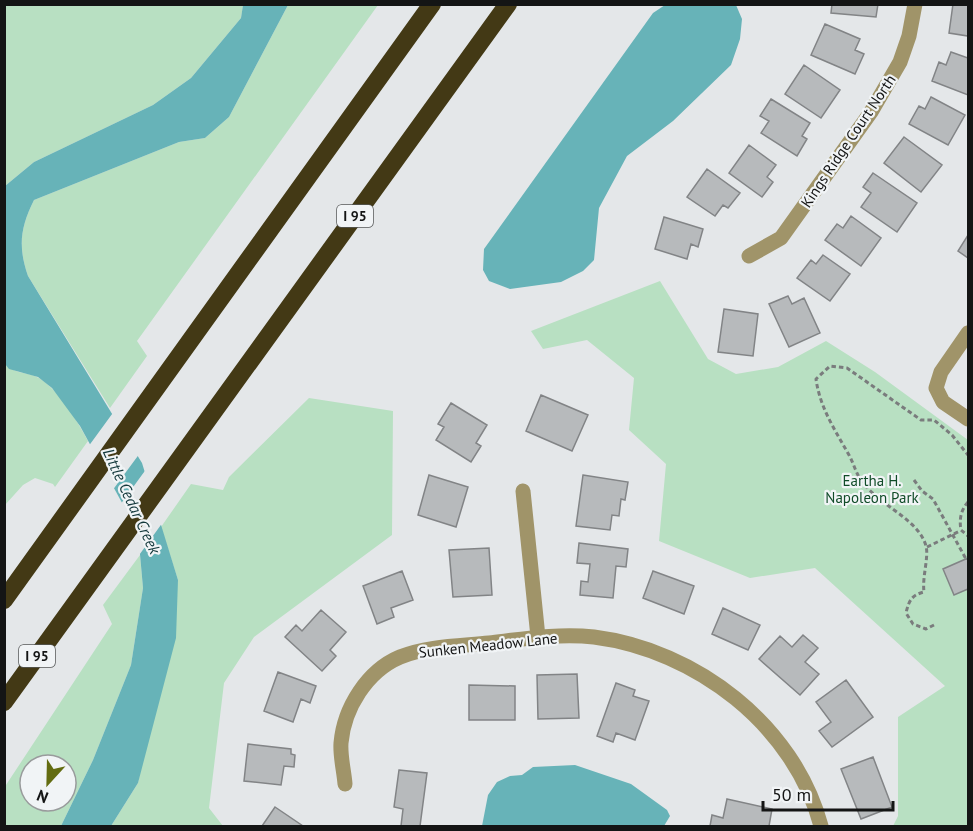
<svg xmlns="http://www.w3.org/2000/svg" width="973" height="831" font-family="'PT Sans',sans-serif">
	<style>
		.green { fill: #b8e0c2; fill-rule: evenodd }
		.water { fill: #67b3b8 }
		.pier { fill: #e4e7e9 }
		.building { fill: #b7babc; stroke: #828486; stroke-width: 1.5 }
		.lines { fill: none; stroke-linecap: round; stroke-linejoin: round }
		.path { stroke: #7a7c7d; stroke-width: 3; stroke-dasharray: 4.5 3; stroke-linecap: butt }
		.minor { stroke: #a09469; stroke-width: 15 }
		.highway { stroke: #433915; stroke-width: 18 }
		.labels { text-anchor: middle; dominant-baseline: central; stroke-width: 4.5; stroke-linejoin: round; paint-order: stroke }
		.shield { fill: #f1f4f6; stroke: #565858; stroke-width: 1.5 }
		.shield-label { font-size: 14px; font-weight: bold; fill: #141515 }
		.street-label { font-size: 15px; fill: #141515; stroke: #f1f4f6 }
		.park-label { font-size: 15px; fill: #104b28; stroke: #f1f4f6 }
		.water-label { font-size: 16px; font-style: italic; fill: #14393c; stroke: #f1f4f6 }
	</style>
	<rect width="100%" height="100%" fill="#e4e7e9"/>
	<path class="green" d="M5,5h238l-2,13 -50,60 -38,27 -119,57 -29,24z
		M288,5h90l-241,336 10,15 -37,52 -82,-132c-10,-29 -8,-48 6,-76l145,-58 26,-4 24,-21z
		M660,281l48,78 28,15 42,-7 48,-26 49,31 93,68v386h-75l5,-10v-99l47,-31 -130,-118 -65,10 -91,-37 7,-77 -37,-34 5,-52 -47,-38 -44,9 -12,-18z
		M5,364c9,10 23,8 34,14 20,12 39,44 49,63l-33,46 -2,-3 -18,-6 -12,7 -18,20z
		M309,398l84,13 -1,124 -138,102 -30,46 -15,125 14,18h-112l27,-43 40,-203 -17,-53 30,-43 32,6 6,-13z
		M140,555l3,33 -12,77 -38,95 -32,66h-56l-1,-38 108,-164 -9,-19zM30,765h36v36h-36z"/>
	<path class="water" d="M243,5h45l-59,112 -24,21 -26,4 -145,58c-14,28 -16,47 -6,76l114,187 36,117 -2,58 -38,145 -27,43h-50l32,-66 38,-95 12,-77 -5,-56 -58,-106 -28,-38 -14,-11 -29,-8 -4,-5v-178l29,-24 119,-57 38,-27 50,-60z
		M665,5h71l6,14 -2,20 -9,26 -58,56 -46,35 -28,52 -5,52 -11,11 -22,11 -51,7 -21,-8 -6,-11 1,-21 169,-236z
		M575,765l56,19 36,26 3,6 -6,10h-182l6,-31 9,-13 13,-6 12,-1 11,-8z"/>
	<path class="pier" d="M115,410l25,43 -28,38 -24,-44z
		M147,468l16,54 -26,36 -2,-25 -15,-28z"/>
	<path class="building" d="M832,4h46l-2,13 -45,-4z
		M953,4h15v32l-19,-3z
		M825,24l35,15 -5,11 9,4 -9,20 -44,-19z
		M951,52l17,6v37l-36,-14 7,-19 7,3z
		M804,65l36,25 -19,28 -36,-24z
		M931,97l34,18 -17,30 -39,-21 10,-18 6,3z
		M771,99l39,24 -8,13 5,3 -10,17 -36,-23 8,-12 -9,-5z
		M904,137l38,28 -21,27 -37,-29z
		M749,145l27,20 -9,12 6,5 -11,15 -33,-24z
		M707,169l33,24 -12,15 -5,-3 -8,11 -28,-19z
		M873,173l44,30 -20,29 -36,-25 10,-14 -8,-6z
		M851,216l30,22 -20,28 -36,-26 12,-16 6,4z
		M664,217l39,12 -5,18 -7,-3 -4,15 -32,-10z
		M968,235v23l-10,-7z
		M823,255l27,19 -20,27 -33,-23 14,-18 5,4z
		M788,296l4,8 12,-6 16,35 -31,14 -20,-43z
		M724,309l34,5 -5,42 -35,-4z
		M541,395l47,20 -16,36 -46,-20z
		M451,403l36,22 -11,18 5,3 -10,16 -35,-22 8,-13 -6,-3z
		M429,475l39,12 -12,40 -38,-12z
		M583,475l45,7 -3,18 -4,-1 -2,17 -7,-1 -2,15 -34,-4z
		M579,543l49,6 -2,18 -10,-1 -3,32 -33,-3 1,-14 7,1 2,-18 -13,-1z
		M489,548l3,47 -39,2 -4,-47z
		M968,558v31l-14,6 -11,-26z
		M402,571l11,29 -22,8 3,9 -17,7 -14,-38z
		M653,571l41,15 -10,28 -41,-16z
		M723,608l37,17 -12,25 -36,-16z
		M321,610l25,22 -16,18 6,6 -14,15 -37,-34 11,-12 6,6z
		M803,635l15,13 -13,14 14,12 -19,21 -41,-36 21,-23 12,11z
		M278,672l38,14 -6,17 -9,-4 -8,23 -29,-11z
		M577,674l2,44 -41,1 -1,-44z
		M846,680l27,37 -41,30 -13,-16 12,-9 -15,-20z
		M616,683l19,7 -2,6 16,5 -14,39 -19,-7 -3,9 -16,-6z
		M469,685l46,1v34h-46z
		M248,744l43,5v5l4,1 -1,12 -10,-1 -3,19 -37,-4z
		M873,757l19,50 -31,12 -20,-50z
		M399,770l28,3 -7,53h-19l2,-17 -9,-2z
		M727,799l45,10 -3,17h-59l2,-11 11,3z
		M275,807l28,19h-41z"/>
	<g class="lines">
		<path class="path" d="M914,480l8,11 11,8 33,60
			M968,502c-7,8 -9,17 -7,28l7,6
			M927,547l33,-16
			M934,625l-8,4 -13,-5 -7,-11c3,-13 6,-18 18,-21 -2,-15 5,-35 2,-46 -6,-22 -33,-35 -49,-49 -6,-5 -14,-13 -18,-20 -4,-7 -6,-15 -10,-22 -14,-25 -29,-47 -33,-76l14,-13 17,2 74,52h13l18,15 16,20"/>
		<path class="minor" d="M749,256l32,-18 90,-126 29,-50 9,-26 6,-32
			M968,333l-27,39 -5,16 7,14 25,17
			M523,491l15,146
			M345,784c-1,-13 -5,-28 -4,-41 3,-35 26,-72 59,-86 27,-11 60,-11 89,-14 34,-4 70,-10 105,-6 102,13 200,88 227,189"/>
		<path class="highway" d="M4,600l428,-596
			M4,702l504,-698"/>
	</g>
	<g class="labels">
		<g class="shield">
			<rect x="337" y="205" width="36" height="22" rx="4.5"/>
			<rect x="19" y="645" width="36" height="22" rx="4.5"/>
		</g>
		<g class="shield-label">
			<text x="355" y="216">I 95</text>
			<text x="37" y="656">I 95</text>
		</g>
		<g class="street-label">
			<text transform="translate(848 141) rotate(-56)">Kings Ridge Court North</text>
			<text transform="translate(488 645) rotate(-6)">Sunken Meadow Lane</text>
		</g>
		<g class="park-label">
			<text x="872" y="480">Eartha H.<tspan x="872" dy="17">Napoleon Park</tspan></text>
		</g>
		<g class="water-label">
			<text transform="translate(132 501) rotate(65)">Little Cedar Creek</text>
		</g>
	</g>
	<rect width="973" height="831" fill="none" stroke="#141515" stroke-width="12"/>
	<g transform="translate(48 783) rotate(202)"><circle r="28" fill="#f1f4f6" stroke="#999b9c" stroke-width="1.5"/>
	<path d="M0-4.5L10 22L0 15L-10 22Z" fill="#636c11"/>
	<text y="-9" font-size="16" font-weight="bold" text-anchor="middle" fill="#141515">N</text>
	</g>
	<path d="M763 801v9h130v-9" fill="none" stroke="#141515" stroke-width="3"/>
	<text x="772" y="801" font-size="18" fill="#141515" stroke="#f1f4f6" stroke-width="4.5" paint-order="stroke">50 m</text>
</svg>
